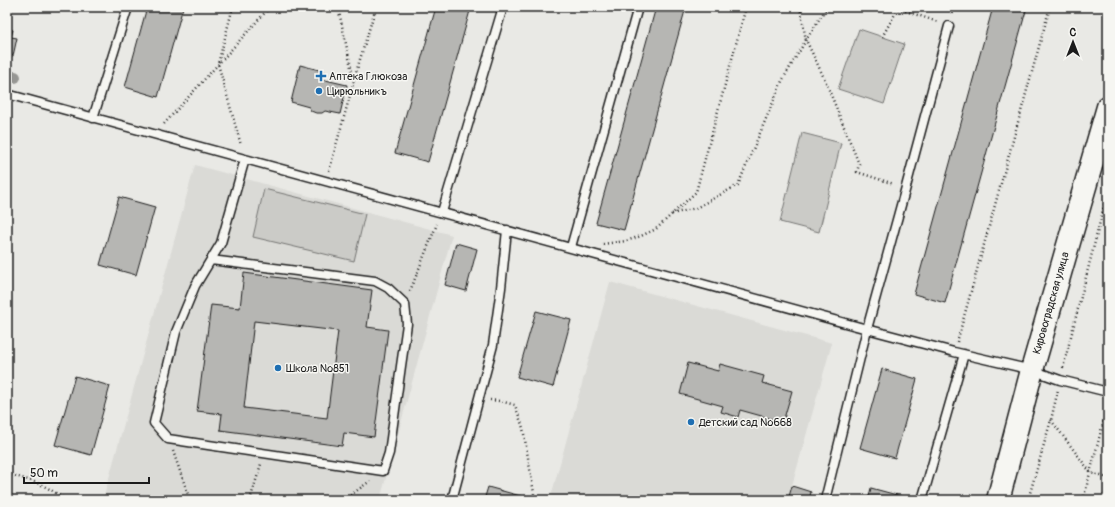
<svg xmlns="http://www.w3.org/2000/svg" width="1115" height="507" font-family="Pangolin,sans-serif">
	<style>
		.built { fill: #dadad6 }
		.green { fill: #cbcbc7; stroke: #747472 }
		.building { fill: #b6b6b3; stroke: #1c1c1c; fill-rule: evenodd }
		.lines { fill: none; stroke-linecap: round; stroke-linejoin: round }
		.lane-casing { stroke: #1c1c1c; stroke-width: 11 }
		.secondary-casing { stroke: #1c1c1c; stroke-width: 25 }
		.path { stroke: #1c1c1c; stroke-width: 2.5; stroke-dasharray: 1 3; stroke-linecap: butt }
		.lane { stroke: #f6f6f2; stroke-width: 8 }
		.secondary { stroke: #f6f6f2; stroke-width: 22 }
		.tree { fill: #959592 }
		.poi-dot { fill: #1f6fb2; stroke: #f6f6f2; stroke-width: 1.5 }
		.labels { text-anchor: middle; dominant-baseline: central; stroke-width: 3; stroke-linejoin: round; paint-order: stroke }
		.poi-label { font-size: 11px; fill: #1c1c1c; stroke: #f6f6f2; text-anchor: start }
		.street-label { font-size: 11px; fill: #1c1c1c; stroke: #f6f6f2 }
	</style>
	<rect width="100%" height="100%" fill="#e9e9e5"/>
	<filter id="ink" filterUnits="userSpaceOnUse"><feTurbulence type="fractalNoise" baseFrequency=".025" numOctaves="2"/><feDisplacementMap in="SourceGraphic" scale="8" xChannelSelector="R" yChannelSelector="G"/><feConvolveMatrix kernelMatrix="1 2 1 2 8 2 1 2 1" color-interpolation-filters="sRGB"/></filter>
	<g filter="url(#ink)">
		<path class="built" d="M195,165l257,70 -72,265h-277z
			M610,282l222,61 -44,157h-238z"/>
		<path class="green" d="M859,29l45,15 -20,60 -46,-15z
			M802,133l39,10 -22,89 -39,-10z
			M264,189l101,25 -11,47 -101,-24z"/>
		<path class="building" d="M147,7h36l-25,90 -33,-10z
			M436,7h35l-43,155 -33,-9z
			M656,7h30l-62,223 -28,-7z
			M993,7h34l-82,296 -31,-9z
			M7,29l6,1 -2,7 6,1 -4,18 -6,-1z
			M300,65l23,6 -2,8 26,6 -7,29 -15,-3 -3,2h-6l-5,-2 -2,-4 -18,-5z
			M119,197l36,10 -19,68 -36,-10z
			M456,243l21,6 -11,42 -21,-6z
			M244,273l128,17 -5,37 21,3 -14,107 -30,-4 -2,13 -122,-16 2,-16 -25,-3 14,-106 29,3zM254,321l84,10 -11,87 -83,-10z
			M536,311l35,9 -18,67 -36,-10z
			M688,363l30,8 2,-7 44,12 -2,7 30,8 -9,31 -43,-12 -2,7 -17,-5 2,-6 -43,-12z
			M882,369l35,10 -22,79 -35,-10z
			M75,376l35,10 -19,69 -36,-10z
			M792,486l19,6 -2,8h-21z
			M488,487l36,10 -1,3h-39z
			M871,488l33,9 -1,3h-35z"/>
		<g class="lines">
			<defs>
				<path id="lane" d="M7,94l860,235 87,23 78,18 28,10 48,12
					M93,118l35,-111
					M442,212l61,-205
					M571,247l67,-240
					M211,260l164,21 13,7 17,16 2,20 -6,42 -12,87 -6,18 -215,-32 -14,-16 22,-91 19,-46 26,-43 24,-84
					M452,500l41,-155 8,-57 6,-58
					M825,500l42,-171 39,-142 43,-161
					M922,500l42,-146"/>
				<path id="secondary" d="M998,500l34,-130 76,-263"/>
			</defs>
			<use href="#lane" class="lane-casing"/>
			<use href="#secondary" class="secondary-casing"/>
			<path class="path" d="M233,7l-15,57 23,81
				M800,7l6,33 19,40 34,84 -2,8 37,12
				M894,7l44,15
				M952,14l1,-7
				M882,37l17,-30
				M354,79l22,-72
				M164,124l106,-117
				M329,171l25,-90 -16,-74
				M672,214l24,-6 42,-23 44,-104 24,-41 21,-33
				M603,244l23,-3 15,-5 15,-7 40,-37 50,-185
				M410,291l27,-67
				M957,342l93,-335
				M1063,368l45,-178
				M490,400l10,1 15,4 8,23 11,65 -1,7
				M7,417l4,-2
				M1051,420l40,53 17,5
				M173,451l17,49
				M7,474c23,6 39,10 58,26
				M250,500l11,-36
				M344,500l26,-19
				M1028,500l23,-80 7,-30
				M1083,500l25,-96"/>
			<use href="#lane" class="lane"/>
			<use href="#secondary" class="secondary"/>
		</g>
		<circle class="tree" cx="15" cy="77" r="6"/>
	</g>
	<g class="poi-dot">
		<path d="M319 70h4v4h4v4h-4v4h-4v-4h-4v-4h4z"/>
		<circle cx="319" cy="91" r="4"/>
		<circle cx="278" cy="368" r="4"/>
		<circle cx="691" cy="422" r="4"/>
	</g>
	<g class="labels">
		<g class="poi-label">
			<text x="329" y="76">Аптека Глюкоза</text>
			<text x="327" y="91">Цирюльникъ</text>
			<text x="286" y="368">Школа №851</text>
			<text x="699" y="422">Детский сад №668</text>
		</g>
		<g class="street-label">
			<text transform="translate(1051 303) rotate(-74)">Кировоградская улица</text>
		</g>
	</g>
	<rect width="1115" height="507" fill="none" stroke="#f6f6f2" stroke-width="24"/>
	<rect x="12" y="12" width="1091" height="483" fill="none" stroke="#1c1c1c" stroke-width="1.5" filter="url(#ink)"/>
	<g transform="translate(1073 42)" stroke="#f6f6f2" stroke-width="3" paint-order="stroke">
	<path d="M0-3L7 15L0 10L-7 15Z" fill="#1c1c1c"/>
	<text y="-6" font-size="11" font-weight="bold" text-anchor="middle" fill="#1c1c1c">С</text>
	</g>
	<path d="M24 477v6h125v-6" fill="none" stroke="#1c1c1c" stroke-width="2"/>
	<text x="30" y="477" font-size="12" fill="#1c1c1c" stroke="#f6f6f2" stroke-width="3" paint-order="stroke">50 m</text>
</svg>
